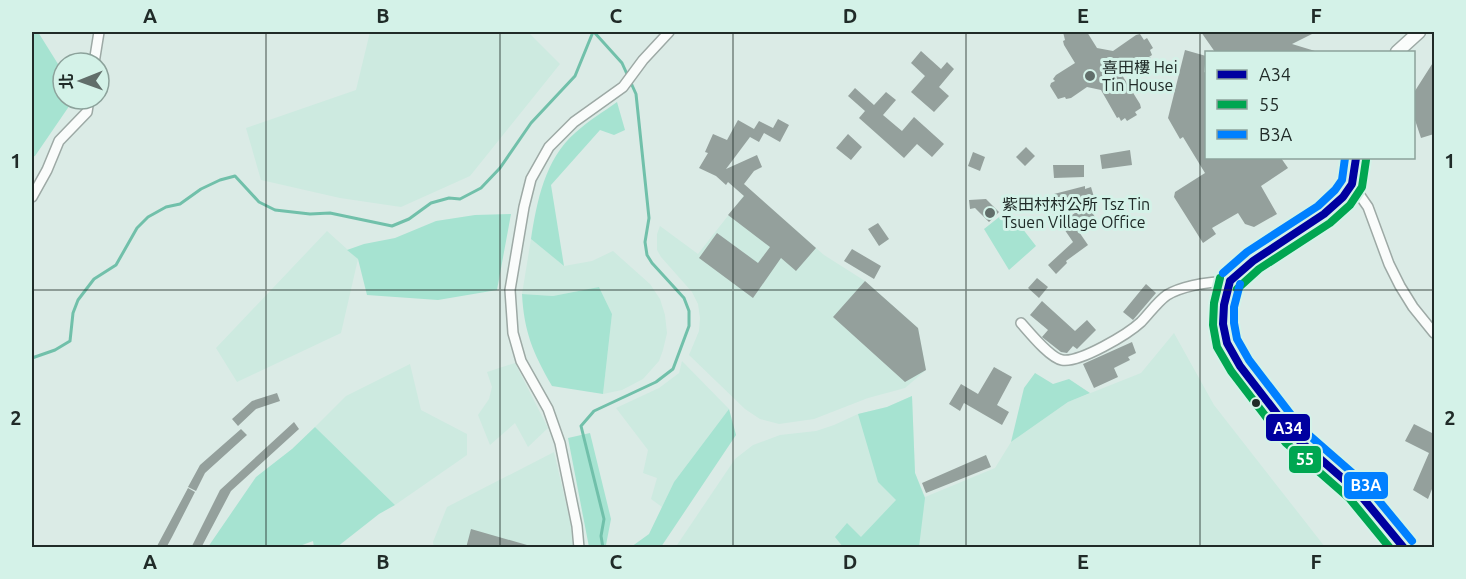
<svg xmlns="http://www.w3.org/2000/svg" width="1466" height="579" font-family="Ubuntu,'Noto Sans TC',sans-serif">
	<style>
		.built { fill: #cdeae0 }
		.green { fill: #a6e3d1 }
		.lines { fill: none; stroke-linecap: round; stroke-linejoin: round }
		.stream { stroke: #71c0aa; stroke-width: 3 }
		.building { fill: #94a09c }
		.minor-casing { stroke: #9da9a5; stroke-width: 12 }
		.tertiary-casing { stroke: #9da9a5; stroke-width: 15 }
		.minor { stroke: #fafcfb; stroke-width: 9 }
		.tertiary { stroke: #fafcfb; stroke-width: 12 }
		.bus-1-casing { stroke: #d4f2e8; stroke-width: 12 }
		.bus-2-casing { stroke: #d4f2e8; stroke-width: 12 }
		.bus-3-casing { stroke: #d4f2e8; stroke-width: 12 }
		.bus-1 { stroke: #0000a0; stroke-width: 8 }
		.bus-2 { stroke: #00a651; stroke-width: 8 }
		.bus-3 { stroke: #0080ff; stroke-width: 8 }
		.grid { fill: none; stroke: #202b28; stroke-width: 1.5; stroke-opacity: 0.55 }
		.poi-dot { fill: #616e6a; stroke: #d4f2e8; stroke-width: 2 }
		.bus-dot { fill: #202b28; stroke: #d4f2e8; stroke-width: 2 }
		.labels { text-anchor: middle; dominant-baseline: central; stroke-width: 6; stroke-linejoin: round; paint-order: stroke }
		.poi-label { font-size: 16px; fill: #202b28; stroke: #d4f2e8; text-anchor: start }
		.line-badge { stroke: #d4f2e8; stroke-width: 2 }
		.badge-label { font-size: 16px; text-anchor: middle; font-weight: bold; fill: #fff }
		.neatline { fill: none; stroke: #202b28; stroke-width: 2 }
		.grid-label { font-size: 20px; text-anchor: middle; font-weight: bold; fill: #202b28 }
	</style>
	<rect width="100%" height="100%" fill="#dbebe6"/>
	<path class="built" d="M370,32h158l32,32 -90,112 -69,31 -61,-9 -79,-18 -15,-52 110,-38z
		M749,189l75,66 41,26 53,47 8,42 -21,18 -37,10 -54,21 -35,5 -19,-5 -15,-10 -56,-54 10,-24 1,-13 -2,-14 -6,-12 -31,-35 -4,-7v-16l3,-8 38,28z
		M327,231l31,28 -17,74 -104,49 -21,-34z
		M531,239l33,27 28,-5 21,-10 37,33 10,15 5,16 2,18 -4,17 -4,11 -16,18 -21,11 -19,4 9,-80 -13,-27 -46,9 -31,-2z
		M1174,333l40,72 111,142 -650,1 60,-89 18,-14 27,-10 36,-4 18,-6 24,-11 29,-7 25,-11 3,77 10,24 70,-29 16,-26 57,-40 73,-29z
		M682,361l47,48 -55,73 -12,25 -11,-8 6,-21 -14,-5 5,-23 -32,-42 43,-20 20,-15z
		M515,363l33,65 -20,19 -13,-24 -25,22 -12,-30 11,-16 3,-12 -5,-15z
		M410,364l11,46 46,24v21l-72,50 -80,-78 31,-31z
		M554,452l17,73 2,22 -139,1 -1,-6 14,-35z"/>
	<path class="green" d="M32,32h6l25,40v27h11l-39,57 -3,1z
		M617,102l8,28 -11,5 -14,-5 -49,55 13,81 -33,-27c6,-38 14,-80 44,-106 13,-12 28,-21 42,-31z
		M1008,210l28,36 -27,24 -25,-41z
		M511,214l-14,76 -59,10 -71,-5 -9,-36 -11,-9 17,-6 31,-6 41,-17 39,-6z
		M599,287l13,27 -9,80 -51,-8c-19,-33 -28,-54 -30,-92l31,2z
		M1035,373l18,11 16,-5 21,14 -22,9 -57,40 13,-54z
		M912,396l3,77 10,25 -6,49h-76l-8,-10 12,-14 14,14 35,-37 -18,-18 -20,-68 29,-7z
		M729,409l7,26 -75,112h-30l18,-13 25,-52z
		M315,427l80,78 -16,9 -42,33h-23l-1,-6 -16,6h-89l48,-70 36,-28z
		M590,433l21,86 -5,26 2,2h-19l-21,-109z"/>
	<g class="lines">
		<path class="stream" d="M594,32l28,31 14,31 13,124 -4,24 2,13 5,8 32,35 5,13v15l-16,43 -17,13 -62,29 -13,15 23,93 -3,17 2,12
			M32,358l23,-8 15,-9 3,-28 5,-13 16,-21 22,-14 21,-37 11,-11 18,-10 14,-3 21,-15 19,-9 15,-4 24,26 16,8 35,4 20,-1 62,13 17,-7 22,-16 18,-5 11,1 21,-11 19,-20 31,-45 44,-47 18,-44"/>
	</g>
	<path class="building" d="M1063,32h24l10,16 16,3 23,-16 4,-1 4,6 3,-2 6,10 -3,2 2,5 -3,2 2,1 -29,17 18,29 1,4 -6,4 2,3 -10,6 -2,-3 -4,3 -2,-4 -2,1 -16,-28 -14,-3 -16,11 -5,1 -1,-2 -7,2 -8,-13 1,-3 4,-2 -2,-2 3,-4 19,-12 -11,-18 -1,-4 2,-1z
		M1201,32h115l-24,12 23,7 -1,1h-99z
		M1185,50l21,6 -2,16 2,1v85h75l7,10 -27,18 16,28 -23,13 -9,-3 -7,-11 -26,15 4,6 -13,9 -29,-46 1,-5 30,-19 -22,-36 -3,2 -12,-21z
		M921,51l20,18 6,-7 7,7 -15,18 10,9 -15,16 -23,-20 14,-16 -14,-13z
		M1434,61v73l-13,4 -8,-24v-20z
		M855,88l19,17 12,-13 10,8 -13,15 13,11 6,5 12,-14 30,27 -12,13 -15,-13 -13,14 -45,-40 6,-7 -17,-15z
		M778,119l11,6 -9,17 -16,-9 -5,9 -9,-5 -24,32 31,-14 5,12 -8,4 -10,13 72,64 -20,23 -15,-13 -28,40 -54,-40 18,-25 41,30 12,-16 -42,-32 16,-19 -16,-14 -2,3 -10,-9 -17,-8 9,-15 -3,-1 8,-18 14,6 11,-20 16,9 5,-8 14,7z
		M848,134l14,13 -11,13 -15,-12z
		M1026,147l9,9 -10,10 -9,-9z
		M1130,150l2,15 -30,4 -2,-14z
		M973,152l12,5 -5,14 -12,-5z
		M1053,165h31v12l-30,1z
		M1085,186v3l6,-2 3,10 -36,9 -4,-12z
		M986,199l13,13 -10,10 -14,-14 -5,1 -1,-9z
		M1087,205l8,12 -18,12 11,16 -22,16 1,2 -11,11 -8,-9 25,-23 -13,-19z
		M878,223l11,16 -10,7 -11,-17z
		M852,249l29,17 -7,13 -30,-18z
		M1037,278l11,9 -9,11 -11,-10z
		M865,281l53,47 8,42 -21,12 -72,-65z
		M1146,284l10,9 -23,27 -10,-8z
		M1042,301l33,30 12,-11 9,10 -19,19 -4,-3 -6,7 -6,-1 -19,-15 6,-7 -18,-15z
		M1132,342l4,11 -8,4 2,3 -16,8 4,9 -24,11 -11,-24z
		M994,367l18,10 -15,28 12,7 -7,13 -38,-22 -4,8 -11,-7 12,-20 17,10z
		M277,393l3,8 -24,8 -18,17 -6,-7 20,-18z
		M294,422l5,7 -68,62 -30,57h-10l29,-58z
		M1414,424l20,10v50l-6,15 -15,-9 16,-37 -24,-12z
		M241,429l6,6 -42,38 -9,18 -8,-4 12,-22z
		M986,455l5,12 -65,26 -4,-10z
		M188,488l7,4 -23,45 -6,11h-10z
		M471,529l56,16 -1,3h-60z"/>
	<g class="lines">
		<defs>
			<path id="minor" d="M94,63l5,-31
				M1352,184l16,23 21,57 11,22 13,21 21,26
				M32,197l15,-27 12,-29 28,-29 2,-13
				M1021,323c9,10 29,35 41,37 18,3 66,-26 79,-38 8,-8 16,-20 26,-27 17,-10 43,-13 63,-14
				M579,548l-2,-22 -17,-83 -12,-34 -27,-48 -8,-28 -3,-43 14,-83 7,-28 18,-32 25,-25 49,-35 20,-27 26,-28"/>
			<path id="tertiary" d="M1397,52l22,-20
				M1356,158l-4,26 -9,13 -19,17 -71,47 -23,20 -6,24 -1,19 4,19 13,23 54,70 63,55 47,57"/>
		</defs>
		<use href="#minor" class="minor-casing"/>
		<use href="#tertiary" class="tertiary-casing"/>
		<use href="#minor" class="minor"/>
		<use href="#tertiary" class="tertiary"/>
		<defs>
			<path id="bus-1" d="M1230,281l-6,24 -1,19 4,19 13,23 54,70 63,55 47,57
				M1230,281l23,-20 71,-47 19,-17 9,-13 4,-26"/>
			<path id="bus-2" d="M1220,278l-6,25 -1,22 4,22 14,24 55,72 63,55 41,50
				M1237,289l22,-20 71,-46 20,-18 12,-18 4,-27"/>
			<path id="bus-3" d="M1223,273l24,-21 71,-46 17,-16 7,-10 3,-22
				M1240,284l-6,23v16l3,16 12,21 53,69 63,55 47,57"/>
		</defs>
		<use href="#bus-1" class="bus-1-casing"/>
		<use href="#bus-2" class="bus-2-casing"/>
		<use href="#bus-3" class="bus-3-casing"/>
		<use href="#bus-1" class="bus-1"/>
		<use href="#bus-2" class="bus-2"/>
		<use href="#bus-3" class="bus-3"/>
	</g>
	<path class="grid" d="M266,32v516M500,32v516M733,32v516M966,32v516M1200,32v516M32,290h1402"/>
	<g class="poi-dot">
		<circle cx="1090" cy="76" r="6"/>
		<circle cx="990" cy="213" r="6"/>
	</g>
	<circle class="bus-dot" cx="1256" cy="403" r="5"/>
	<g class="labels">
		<g class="poi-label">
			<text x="1102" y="67">喜田樓 Hei<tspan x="1102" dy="18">Tin House</tspan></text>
			<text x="1002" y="204">紫田村村公所 Tsz Tin<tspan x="1002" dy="18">Tsuen Village Office</tspan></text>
		</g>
	</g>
	<g class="line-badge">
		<rect x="1265" y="413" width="46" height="29" rx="6" fill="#0000a0"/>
		<rect x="1288" y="445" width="34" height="29" rx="6" fill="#00a651"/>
		<rect x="1343" y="471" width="46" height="29" rx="6" fill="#0080ff"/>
	</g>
	<g class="badge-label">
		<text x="1288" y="434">A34</text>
		<text x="1305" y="465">55</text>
		<text x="1366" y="491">B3A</text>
	</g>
	<rect width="1466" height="579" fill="none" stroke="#d4f2e8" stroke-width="66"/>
	<rect x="1205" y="51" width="210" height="108" fill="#d4f2e8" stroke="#8ca29b" stroke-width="1.5"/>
	<rect x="1217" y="70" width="30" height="9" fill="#0000a0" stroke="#8ca29b" stroke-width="1.5"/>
	<text x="1259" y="81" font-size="18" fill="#202b28">A34</text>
	<rect x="1217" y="100" width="30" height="9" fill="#00a651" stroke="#8ca29b" stroke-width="1.5"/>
	<text x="1259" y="111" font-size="18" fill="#202b28">55</text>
	<rect x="1217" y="130" width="30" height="9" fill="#0080ff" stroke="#8ca29b" stroke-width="1.5"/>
	<text x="1259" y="141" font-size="18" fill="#202b28">B3A</text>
	<g transform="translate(81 81) rotate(269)"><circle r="28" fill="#d4f2e8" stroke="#8ca29b" stroke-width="1.5"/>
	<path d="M0-4.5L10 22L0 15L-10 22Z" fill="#616e6a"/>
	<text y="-9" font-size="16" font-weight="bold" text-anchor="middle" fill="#202b28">北</text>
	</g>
	<rect x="33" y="33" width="1400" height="513" class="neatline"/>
	<g class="grid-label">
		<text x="150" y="23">A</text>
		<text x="383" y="23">B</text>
		<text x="616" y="23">C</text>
		<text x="850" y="23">D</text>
		<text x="1083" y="23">E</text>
		<text x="1316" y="23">F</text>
		<text x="16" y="168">1</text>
		<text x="1450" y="168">1</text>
		<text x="16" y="425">2</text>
		<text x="1450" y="425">2</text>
		<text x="150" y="569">A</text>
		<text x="383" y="569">B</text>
		<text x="616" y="569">C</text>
		<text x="850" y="569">D</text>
		<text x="1083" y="569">E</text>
		<text x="1316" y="569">F</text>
	</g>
</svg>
